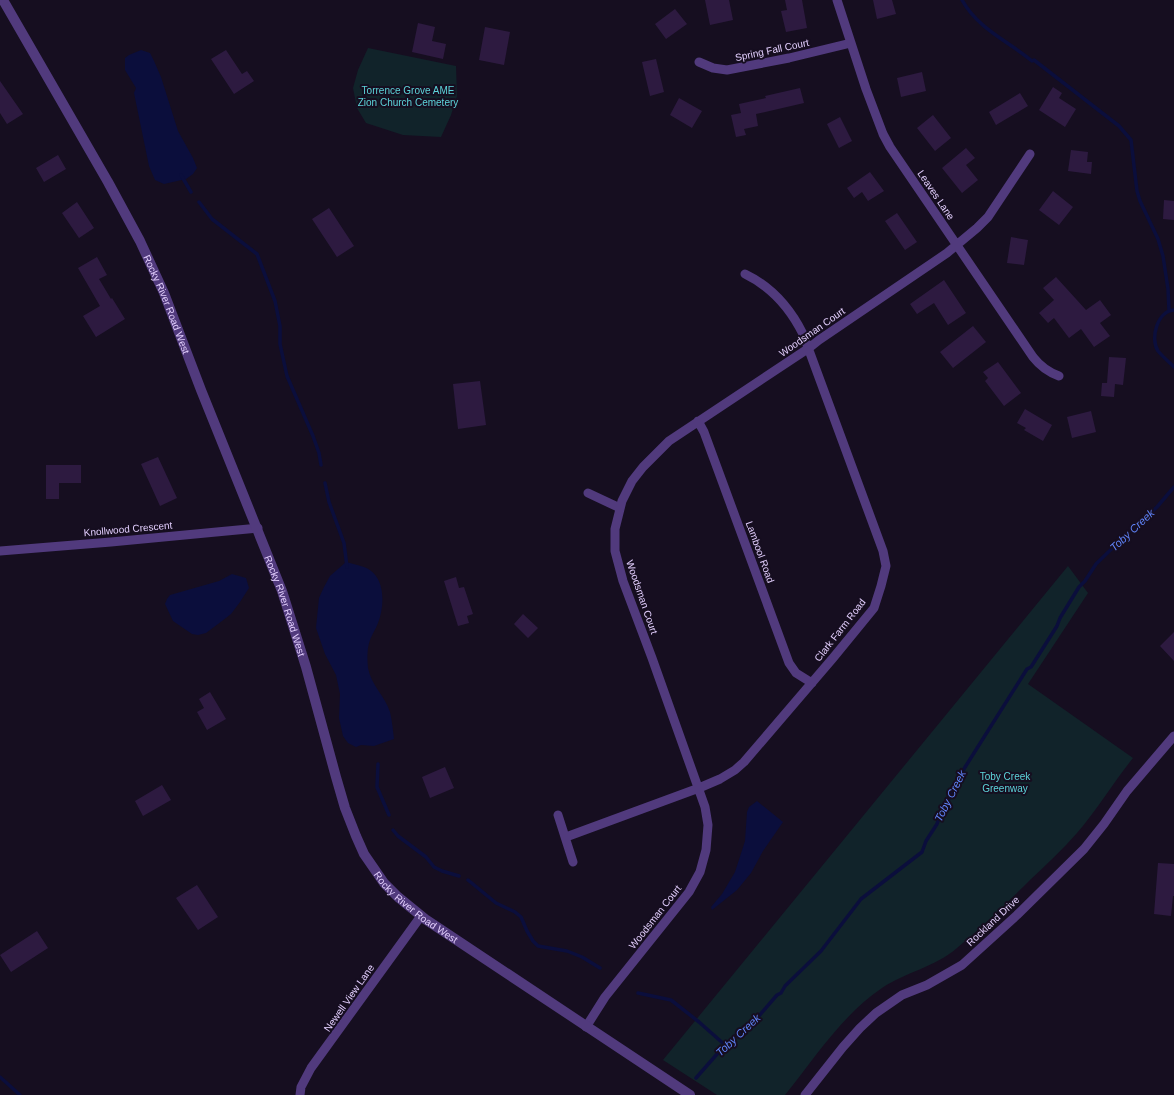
<svg xmlns="http://www.w3.org/2000/svg" width="1174" height="1095" font-family="Arial,sans-serif">
	<style>
		.green { fill: #11232a }
		.water { fill: #0b0e3c }
		.lines { fill: none; stroke-linecap: round; stroke-linejoin: round }
		.stream { stroke: #0b0e3c; stroke-width: 3.5 }
		.building { fill: #2d1a40 }
		.minor { stroke: #513a7d; stroke-width: 9 }
		.tertiary { stroke: #513a7d; stroke-width: 10 }
		.labels { text-anchor: middle; dominant-baseline: central; stroke-width: 4; stroke-linejoin: round; paint-order: stroke }
		.street-label { font-size: 10px; fill: #e2cefd; stroke: #160e20 }
		.park-label { font-size: 10px; fill: #5dd4da; stroke: #160e20 }
		.water-label { font-size: 11px; font-style: italic; fill: #6084fa; stroke: #160e20 }
	</style>
	<rect width="100%" height="100%" fill="#160e20"/>
	<path class="green" d="M368,48l88,18 1,30 -6,19 -10,22 -38,-2 -37,-12 -9,-15 -4,-20 5,-18z
		M1068,566l20,27 -60,91 105,74c-20,25 -36,52 -56,75 -15,17 -31,32 -47,47 -24,24 -48,47 -73,68 -22,19 -51,24 -75,40 -40,27 -67,70 -97,107h-68l-54,-35z"/>
	<path class="water" d="M141,50l9,3 4,8 7,16 17,54 15,27 4,10 -4,6 -7,5 -22,5 -9,-4 -6,-14 -15,-73 2,-5 -11,-18v-12l4,-3z
		M346,562c6,2 13,3 18,5 22,8 21,38 14,56 -2,6 -6,11 -8,17 -3,8 -3,19 -2,28 3,17 17,28 22,44 2,8 3,19 4,27l-20,7 -13,-1 -5,2 -8,-4 -5,-7 -4,-18 1,-24 -4,-19 -11,-21 -9,-26 3,-30 5,-11 6,-11z
		M232,574l14,4 3,10 -9,14 -9,12 -9,7 -16,12 -8,2 -6,-1 -19,-13 -8,-17 2,-5 3,-4 49,-14z
		M757,801l26,21 -20,29 -12,22 -14,17 -25,20 -1,-3 11,-13 13,-22 10,-31 2,-29 2,-5z"/>
	<g class="lines">
		<path class="stream" d="M962,0c16,29 46,41 70,61l2,-1 85,66 12,14 6,51 3,10 18,38 5,17 5,33 1,21
			M181,175l10,17
			M199,202l13,17 45,35 18,47 5,25v18l7,32 26,60 6,17 2,12
			M1174,310c-17,1 -24,29 -16,41 5,6 11,11 16,16
			M325,483l4,19 15,41 3,24
			M378,764l-1,23 12,28
			M393,830l5,6 28,21 8,10 8,4 17,5
			M468,880l28,23 19,9 6,5 6,14 6,10 5,5 29,5 15,6 18,11
			M638,993l33,7 28,22 26,23
			M0,1077l20,18
			M696,1078l29,-33 33,-28 19,-22 4,-2 4,-7 36,-35 40,-52 61,-47 4,-11 11,-17 3,-9 20,-36 2,-7 65,-103 4,-2 26,-41 3,-8 19,-31 6,-6 11,-17 30,-29 31,-28 17,-20"/>
	</g>
	<path class="building" d="M705,0h24l4,20 -23,5z
		M785,0h17l5,28 -21,4 -5,-21 6,-1z
		M873,0h19l4,14 -19,5z
		M675,9l12,15 -21,15 -11,-15z
		M418,23l17,4 -3,14 14,3 -3,15 -31,-7z
		M485,27l25,5 -6,33 -25,-5z
		M226,50l16,24 5,-3 7,10 -20,13 -23,-35z
		M656,59l8,33 -14,4 -8,-34z
		M922,72l4,19 -25,6 -4,-19z
		M0,81l23,33 -16,10 -7,-11z
		M1053,87l9,6 -3,5 17,11 -11,18 -26,-17z
		M800,88l4,15 -48,11 2,12 -14,3 2,6 -10,2 -5,-22 10,-2 -2,-9 27,-6 -1,-2z
		M1020,93l8,13 -32,19 -7,-13z
		M679,98l23,13 -10,17 -22,-13z
		M933,115l18,23 -16,13 -18,-23z
		M840,117l12,24 -13,7 -12,-24z
		M966,148l9,10 -9,7 12,15 -16,13 -20,-25z
		M1071,150l17,2 -1,10h5l-1,12 -23,-3z
		M58,155l8,14 -22,13 -8,-14z
		M870,172l14,19 -16,10 -6,-9 -8,6 -7,-10z
		M1053,191l20,16 -14,18 -20,-15z
		M1164,200l10,1v19l-11,-1z
		M77,202l17,26 -15,10 -17,-25z
		M329,208l25,38 -17,11 -25,-38z
		M897,213l20,29 -12,8 -20,-29z
		M1011,237l17,3 -4,25 -17,-2z
		M97,257l10,18 -8,4 12,20 1,-1 13,21 -29,18 -13,-21 17,-10 -22,-38z
		M1056,277l30,33 14,-10 11,15 -11,8 10,13 -16,11 -13,-18 -12,9 -15,-20 -6,5 -9,-10 15,-13 -11,-12z
		M944,280l22,33 -18,12 -14,-22 -17,11 -7,-10z
		M973,326l13,16 -33,26 -13,-16z
		M1109,357l17,1 -3,27 -8,-1 -1,13 -13,-1 1,-13h5z
		M998,362l23,31 -17,13 -19,-25 3,-3 -5,-6z
		M480,381l6,44 -28,4 -5,-45z
		M1025,409l27,16 -9,16 -19,-11 2,-2 -9,-5z
		M1091,411l5,21 -24,6 -5,-21z
		M158,457l19,41 -17,8 -19,-42z
		M46,465h35v18h-22v16h-13z
		M456,577l3,11 5,-1 9,27 -6,2 2,7 -11,3 -14,-45z
		M523,614l15,14 -10,10 -14,-14z
		M1174,632v29l-14,-15z
		M210,692l16,27 -19,11 -10,-18 7,-4 -5,-9z
		M445,767l9,21 -24,10 -8,-21z
		M162,785l9,15 -28,16 -8,-15z
		M1158,863l16,1v32h-1l-2,20 -17,-2z
		M197,885l21,32 -20,13 -22,-32z
		M37,931l11,17 -37,24 -11,-17z"/>
	<g class="lines">
		<path class="minor" d="M837,0l29,89 17,45 7,13 143,210c7,9 15,15 26,19
			M699,62l14,6 14,2 62,-12 62,-15
			M698,421l6,11 85,231 7,10 16,10
			M588,493l32,15
			M0,551l111,-9 147,-14
			M558,815l15,47
			M566,837l133,-49 21,-9 15,-9 9,-8 89,-104 41,-50 7,-22 5,-20 -3,-15 -80,-217c-13,-26 -31,-47 -58,-60
			M586,1027l19,-30 84,-105 11,-20 6,-22 2,-25 -3,-18 -53,-149 -29,-77 -8,-30v-22l7,-28 10,-20 11,-14 26,-26 140,-93 10,-8 128,-87 30,-25 11,-11 42,-63
			M300,1095l1,-8 10,-19 110,-152
			M805,1095l38,-48 17,-19 16,-15 26,-18 25,-10 35,-20 55,-50 67,-66 20,-25 23,-33 47,-55"/>
		<path class="tertiary" id="s1" d="M3,0l105,182 32,59 24,52 37,97 81,201 24,76 30,110 9,31 11,28 8,18 20,29 14,14 27,22 265,176"/>
	</g>
	<g class="labels">
		<g class="street-label">
			<text transform="translate(772 50) rotate(-12)">Spring Fall Court</text>
			<text transform="translate(936 195) rotate(56)">Leaves Lane</text>
			<text stroke="none"><textPath href="#s1" startOffset="346">Rocky River Road West</textPath></text>
			<text transform="translate(812 332) rotate(-35)">Woodsman Court</text>
			<text transform="translate(128 529) rotate(-5)">Knollwood Crescent</text>
			<text transform="translate(760 552) rotate(70)">Lambool Road</text>
			<text transform="translate(642 597) rotate(71)">Woodsman Court</text>
			<text stroke="none"><textPath href="#s1" startOffset="670">Rocky River Road West</textPath></text>
			<text transform="translate(840 630) rotate(-52)">Clark Farm Road</text>
			<text stroke="none"><textPath href="#s1" startOffset="1006">Rocky River Road West</textPath></text>
			<text transform="translate(655 917) rotate(-52)">Woodsman Court</text>
			<text transform="translate(993 921) rotate(-43)">Rockland Drive</text>
			<text transform="translate(349 998) rotate(-55)">Newell View Lane</text>
		</g>
		<g class="park-label">
			<text x="408" y="90">Torrence Grove AME<tspan x="408" dy="12">Zion Church Cemetery</tspan></text>
			<text x="1005" y="776">Toby Creek<tspan x="1005" dy="12">Greenway</tspan></text>
		</g>
		<g class="water-label">
			<text transform="translate(1132 530) rotate(-43)">Toby Creek</text>
			<text transform="translate(950 796) rotate(-63)">Toby Creek</text>
			<text transform="translate(738 1035) rotate(-43)">Toby Creek</text>
		</g>
	</g>
</svg>
